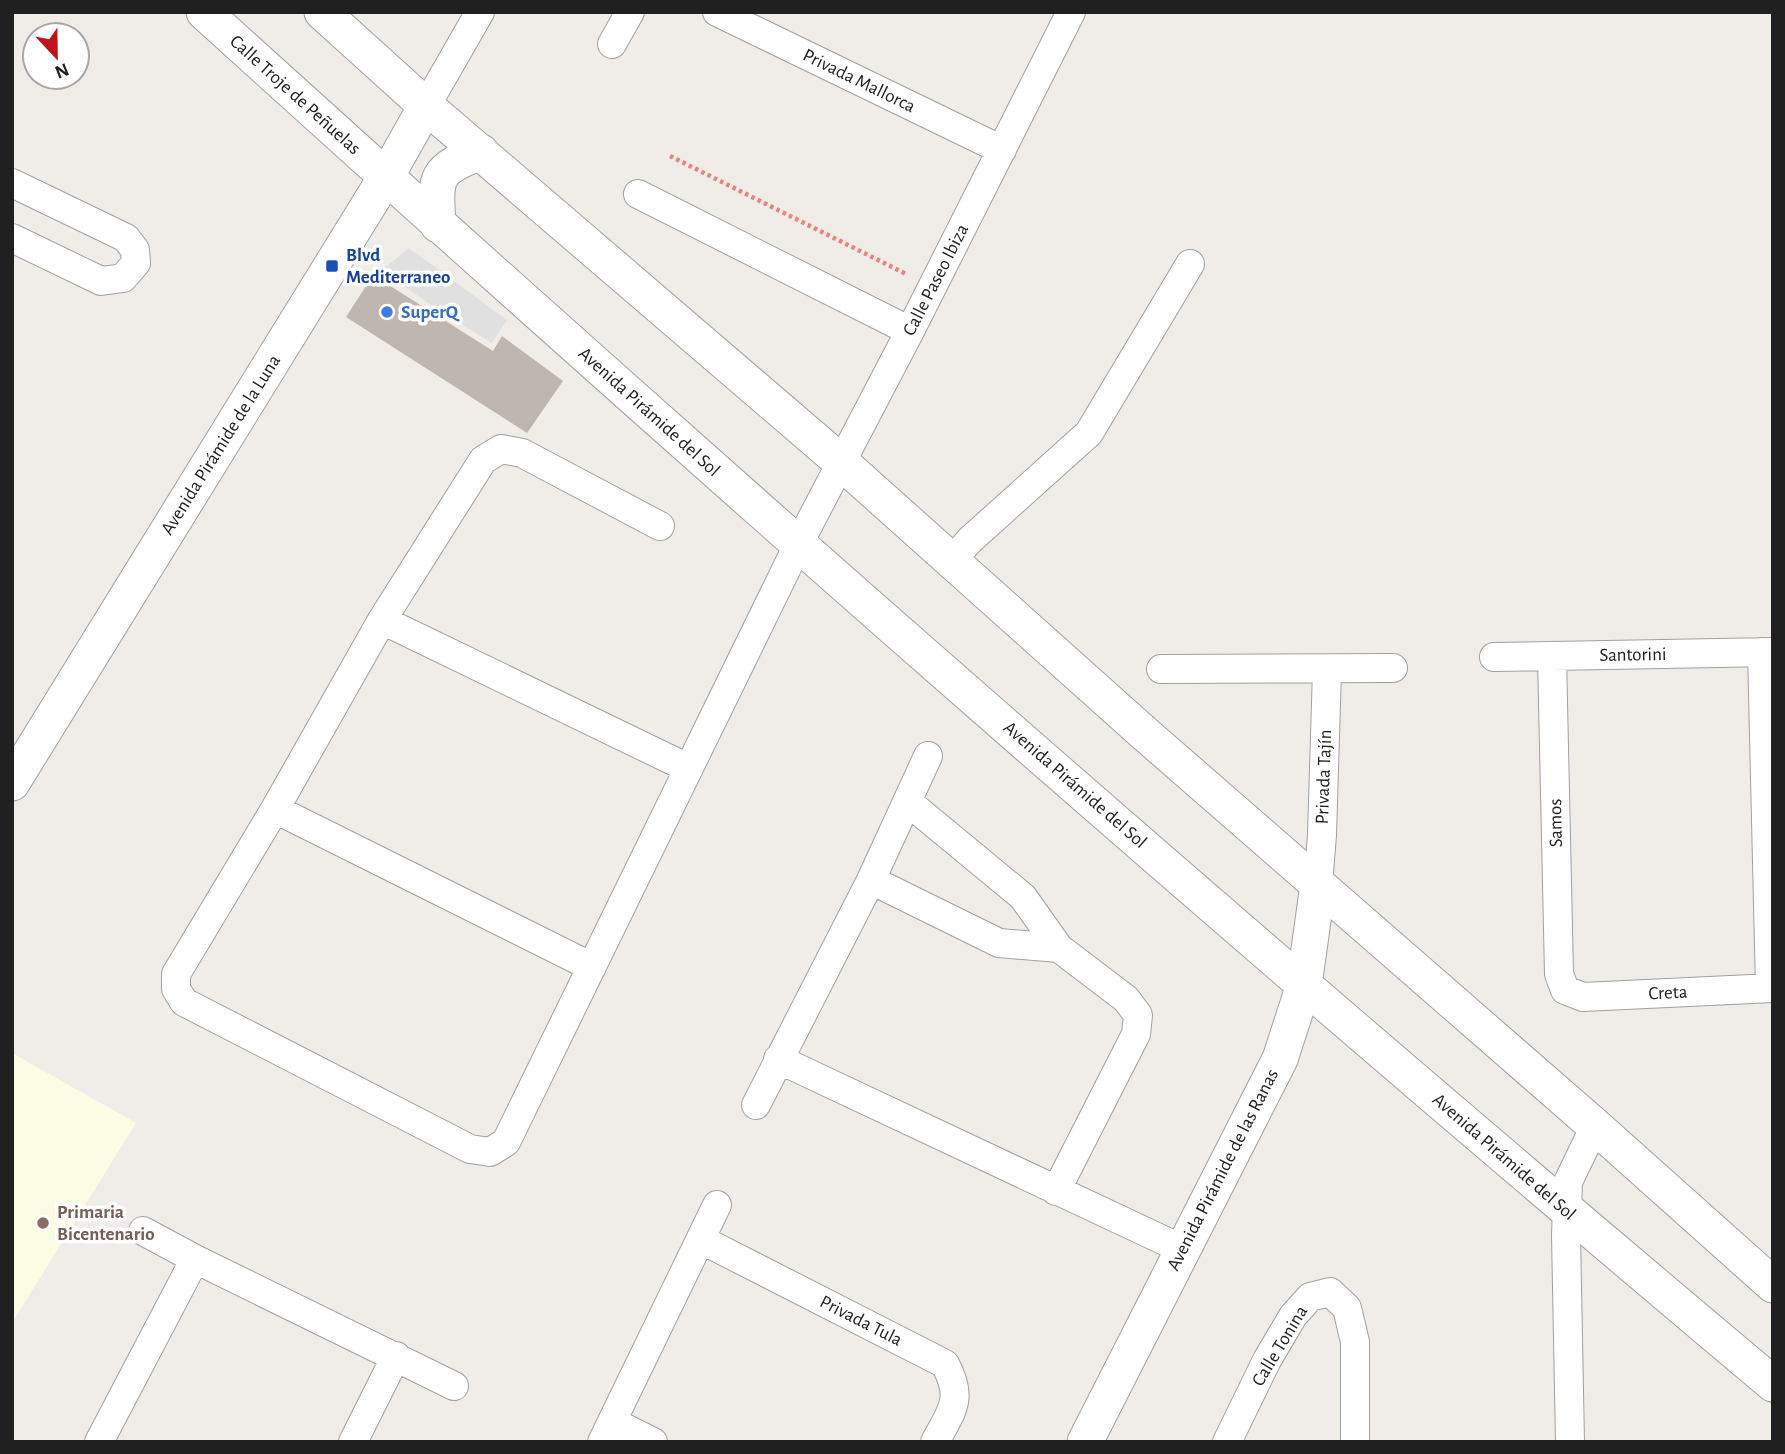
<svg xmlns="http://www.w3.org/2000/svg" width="1785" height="1454" font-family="'Alegreya Sans',sans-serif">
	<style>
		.education { fill: #fcfbe4 }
		.parking { fill: #e0e0e0 }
		.building { fill: #bdb6b1 }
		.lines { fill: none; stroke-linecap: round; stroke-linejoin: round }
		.minor-casing { stroke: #a1a1a1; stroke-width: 30 }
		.tertiary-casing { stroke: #a1a1a1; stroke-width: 37 }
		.path { stroke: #ed817b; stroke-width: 4.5; stroke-dasharray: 3.5 3.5; stroke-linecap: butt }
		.minor { stroke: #fff; stroke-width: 28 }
		.tertiary { stroke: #fff; stroke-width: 35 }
		.transit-dot { fill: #1a4fb4; stroke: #fff; stroke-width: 2.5 }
		.shop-dot { fill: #3f7fe0; stroke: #fff; stroke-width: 2.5 }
		.education-dot { fill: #8d6e63; stroke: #fff; stroke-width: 2.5 }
		.labels { text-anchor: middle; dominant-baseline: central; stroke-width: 7; stroke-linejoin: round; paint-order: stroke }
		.street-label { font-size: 19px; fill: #202020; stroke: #fff }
		.transit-label { font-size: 19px; font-weight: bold; fill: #164399; stroke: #fff; text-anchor: start }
		.shop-label { font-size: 19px; font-weight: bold; fill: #366cbe; stroke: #fff; text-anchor: start }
		.education-label { font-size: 19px; font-weight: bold; fill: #785e54; stroke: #fff; text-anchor: start }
	</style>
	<rect width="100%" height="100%" fill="#f0ede8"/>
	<path class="education" d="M12,1053l124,70 -124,200z"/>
	<path class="parking" d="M409,248l98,72 -15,23 -67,-42 -43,-31z"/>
	<path class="building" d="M373,275l120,76 9,-15 61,45 -36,52 -181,-116z"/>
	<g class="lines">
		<defs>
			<path id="minor" d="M717,12l285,138
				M612,44l18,-32
				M426,106l54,-94
				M12,183l114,55 9,12 1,13 -13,15 -22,3 -89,-43
				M638,194l272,137
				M660,526l-138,-73 -21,-4 -18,11 -101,160 -107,189 -99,165v15l8,13 286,147 20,3 16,-10 292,-597 112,-214 161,-319
				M952,560l18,-20 119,-107 101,-169
				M382,620l306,148
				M1762,652l8,336
				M1552,656l7,318 6,16 18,7 190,-9
				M1494,657l279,-5
				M1161,669l232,-1
				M908,802l115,95 36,51 67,51 12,16 -2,19 -80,157
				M275,809l317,158
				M871,880l128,63 60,5
				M1318,885l4,-50 5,-165
				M778,1059l404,190
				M756,1105l115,-225 57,-124
				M143,1231l52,28 259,127
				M702,1240l243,124c19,35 7,46 -10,78
				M613,1422l40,20
				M99,1442l96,-183
				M353,1442l43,-86
				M602,1442l115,-237
				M1227,1442l40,-82 26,-44 17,-19 20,-5 17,16 8,34v100
				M1570,1442l-4,-207 2,-53 27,-56"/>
			<path id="tertiary" d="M204,12c515,467 1037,925 1569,1372
				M322,12l104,94 415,356 303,271 451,393 178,159
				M438,225c-3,-49 -4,-55 43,-73
				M12,783l374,-606 40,-71
				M1085,1442l195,-383 24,-74 14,-100"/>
		</defs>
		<use href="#minor" class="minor-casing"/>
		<use href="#tertiary" class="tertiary-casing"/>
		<path class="path" d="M670,156l236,118"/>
		<use href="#minor" class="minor"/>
		<use href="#tertiary" class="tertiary"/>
	</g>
	<rect class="transit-dot" x="325" y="259" width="14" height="14" rx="3.5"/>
	<circle class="shop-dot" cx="387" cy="312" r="7"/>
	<circle class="education-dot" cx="43" cy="1223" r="7"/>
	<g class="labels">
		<g class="street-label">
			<text transform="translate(859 81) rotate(26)">Privada Mallorca</text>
			<text transform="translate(295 95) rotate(42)">Calle Troje de Peñuelas</text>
			<text transform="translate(936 280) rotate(-63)">Calle Paseo Ibiza</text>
			<text transform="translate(649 412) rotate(42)">Avenida Pirámide del Sol</text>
			<text transform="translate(221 445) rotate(-58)">Avenida Pirámide de la Luna</text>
			<text transform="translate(1633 655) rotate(-1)">Santorini</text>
			<text transform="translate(1324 777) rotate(-88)">Privada Tajín</text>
			<text transform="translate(1075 785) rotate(41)">Avenida Pirámide del Sol</text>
			<text transform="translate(1556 823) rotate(-91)">Samos</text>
			<text transform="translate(1668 993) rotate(-3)">Creta</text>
			<text transform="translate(1504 1157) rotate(41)">Avenida Pirámide del Sol</text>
			<text transform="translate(1223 1170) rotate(-63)">Avenida Pirámide de las Ranas</text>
			<text transform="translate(861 1321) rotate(27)">Privada Tula</text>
			<text transform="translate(1280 1346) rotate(-59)">Calle Tonina</text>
		</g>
		<g class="transit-label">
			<text x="346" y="255">Blvd<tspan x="346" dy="22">Mediterraneo</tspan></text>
		</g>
		<g class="shop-label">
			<text x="401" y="312">SuperQ</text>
		</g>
		<g class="education-label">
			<text x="57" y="1212">Primaria<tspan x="57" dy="22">Bicentenario</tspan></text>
		</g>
	</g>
	<rect width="1785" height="1454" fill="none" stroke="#202020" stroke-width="28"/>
	<g transform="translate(56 56) rotate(158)"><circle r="33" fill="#ffffff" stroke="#a6a6a6" stroke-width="2"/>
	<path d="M0-5L12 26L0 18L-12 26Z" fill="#be131c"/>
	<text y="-10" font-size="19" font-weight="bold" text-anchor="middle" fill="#202020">N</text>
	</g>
</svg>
